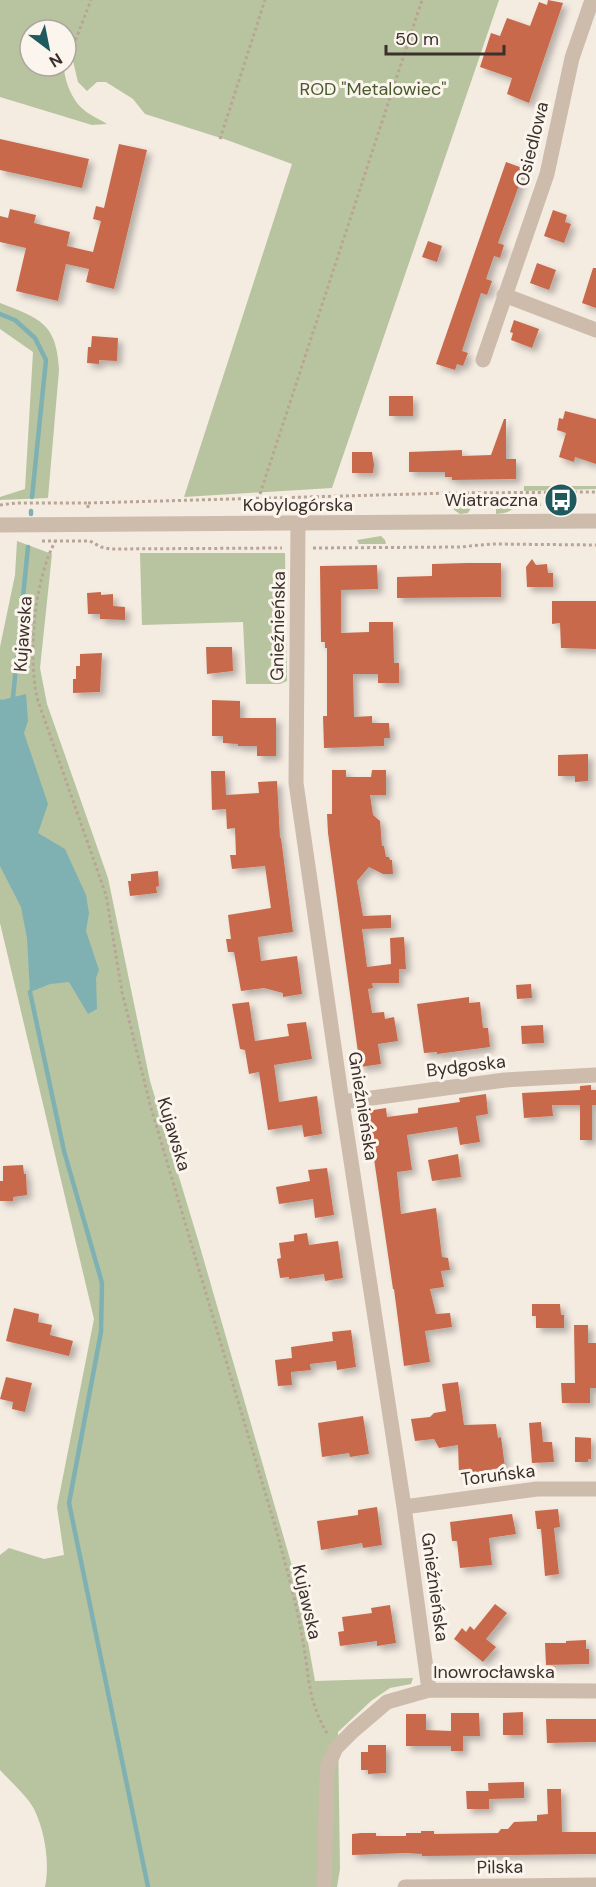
<svg xmlns="http://www.w3.org/2000/svg" width="596" height="1887" font-family="'DM Sans',sans-serif">
	<style>
		.green { fill: #b8c4a0 }
		.water { fill: #7fb0b2 }
		.lines { fill: none; stroke-linecap: round; stroke-linejoin: round }
		.stream { stroke: #7fb0b2; stroke-width: 4.5 }
		.building { fill: #c8694b; filter: url(#shadow) }
		.path { stroke: #b9a596; stroke-width: 3; stroke-dasharray: 3 3; stroke-linecap: butt }
		.minor { stroke: #cdbbac; stroke-width: 15 }
		.tertiary { stroke: #cdbbac; stroke-width: 15 }
		.labels { text-anchor: middle; dominant-baseline: central; stroke-width: 6; stroke-linejoin: round; paint-order: stroke }
		.park-label { font-size: 18px; fill: #4a5a2e; stroke: #fbf5ee }
		.street-label { font-size: 18px; fill: #3b302b; stroke: #fbf5ee }
		.poi-label { font-size: 18px; fill: #3b302b; stroke: #fbf5ee; text-anchor: end }
	</style>
	<defs>
		<filter id="shadow"><feDropShadow dx="4.5" dy="4.5" stdDeviation="3" flood-color="#0004"/></filter>
	</defs>
	<rect width="100%" height="100%" fill="#f4ebe1"/>
	<path class="green" d="M0,0h499l-167,488 -148,9 108,-333 -65,-24 -82,-26 -12,-15 -27,-17h-9l-10,9 -9,-9 -5,-21 -7,-2v-29h-36v36h34c0,14 8,34 19,43 6,6 17,10 24,15l-15,1 -92,-28z
		M0,303c39,15 57,20 59,67l-11,128 -48,2v-3l25,-8 8,-137 -33,-23z
		M524,486h72v3l-72,2z
		M472,496l-1,12 -3,5 -8,1 -6,-4 -1,-13z
		M498,496h18c0,14 -6,17 -20,18v-14z
		M523,496l14,1 3,4 1,5 -15,1z
		M381,536l4,4 1,4h-27l-2,-4z
		M17,541l35,13 -12,114 7,36 61,174 42,203 48,159 100,347 17,94 98,-3 -2,6 -21,4 -19,13 -33,31 2,137 -3,18h-292c5,-23 0,-56 -11,-78 -6,-12 -24,-28 -34,-39v-215l9,-7 35,11 20,-4 -7,-48 37,-188 -94,-396v-276l15,-72z
		M140,553h145l2,128 -7,3h-34l-3,-62 -101,3z"/>
	<path class="water" d="M26,694l2,27 -4,12 24,71 -10,29 27,16 21,46 3,18 -3,18 13,39 -3,8 1,31 -9,5 -19,-32 -19,2 -20,8 -3,-54 -6,-31 -21,-41v-167l2,1z"/>
	<g class="lines">
		<path class="stream" d="M0,314l15,6 20,18 11,22 -14,137
			M31,514v-3
			M13,697l15,-150
			M30,992l34,159 38,132 -1,49 -32,171 79,384"/>
	</g>
	<path class="building" d="M548,0l15,3 -34,100 -22,-9 5,-16 -32,-11 11,-34 9,3 7,-18 23,8 9,-24 8,3z
		M0,139l89,20 -7,29 -82,-18z
		M119,144l28,6 -33,139 -28,-7 3,-13 -23,-5 -8,37 -42,-10 10,-43 -26,-6v-26l8,2 2,-9 26,6 -2,8 36,9 -3,14 26,6 8,-31 -8,-2 3,-13 8,2z
		M506,162l19,7 -27,74 6,2 -4,13 -6,-2 -8,23 6,2 -5,14 -6,-2 -19,58 6,2 -5,13 -6,-2 -2,6 -19,-6z
		M553,210l14,5 -2,7 6,2 -7,19 -20,-7z
		M428,241l14,5 -5,16 -15,-5z
		M537,263l19,7 -7,20 -19,-7z
		M593,268h3v40l-14,-5z
		M514,320l25,9 -7,19 -21,-8 2,-7 -3,-1z
		M92,336l26,2 -1,23 -18,-1v4l-12,-1 1,-16h3z
		M389,396h24v20h-24z
		M565,411l31,8v45l-21,-7 -1,5 -15,-5 7,-24 -9,-3 2,-12 4,1z
		M504,419h2v40h10v20l-64,1v-3h-7v-5h-36v-20l53,-2v6l29,-1z
		M352,452h20l2,13 -1,8h-21z
		M532,559l4,6 11,-1 1,9h5v14h-26l-1,-20z
		M468,563h33v34l-104,1v-21l35,-1v-12z
		M377,565l1,24 -37,1v43l28,-1v-10h24l1,41h5v20h-21v-9h-25l1,43 18,-1v7h17l1,15h-6v8l-60,2 -1,-32h4v-68h-2v-6h-4l-1,-76z
		M101,592v3l12,-1v12l12,1v13l-25,-1v-5h-12l-1,-21z
		M552,601h44v48l-35,-1 -1,-25 -8,1z
		M206,647h26l1,24 -26,3z
		M102,653l-2,39 -27,1v-14h3v-13h4v-12z
		M212,700l28,1v17h36v38h-19v-10h-19v-2l-15,-1v-7h-11z
		M588,754v27l-13,1v-6h-17v-21z
		M332,770h14v7h25l1,-7h14v25h-16l3,20 7,6 2,25h2l2,11h3l1,3h2l1,14h-10l-14,-7 -12,14 6,35 28,-1v13l-29,1 5,38 24,-3 -1,-26 14,-1 2,32h-7v14h-27l1,5 -5,1 4,24 12,-1 1,7 9,-2 4,24 -20,3 3,20 -21,3 -32,-234 -1,-19h5z
		M211,771h14l1,24 33,-2 -1,-11 19,-1 3,57h1l12,94 -35,5 3,24 36,-5 5,38 -19,3v-4l-19,-5 -23,3 -7,-39h-6l-2,-13h5l-3,-24 43,-7 -6,-42 -33,3 -2,-14h6l-1,-27 -8,1 -1,-20 -14,1z
		M158,871l1,15 -3,1 1,6 -27,3 -2,-15h3v-7z
		M531,984l1,14 -15,1 -1,-14z
		M469,997v6l11,-1 3,26h5l2,19 -53,7v-2l-13,1 -7,-49z
		M249,1002l6,39 34,-5 -2,-12 19,-2 6,37 -38,6 2,14 3,23 38,-6 5,38 -18,3 -2,-12 -34,5 -9,-58 -10,2 -4,-24 -5,-1 -8,-45z
		M543,1025l1,18 -22,1 -1,-18z
		M591,1085v5h5v15h-4v35h-12v-35h-28l1,11 -29,2 -2,-25 58,-3v-4z
		M486,1094l2,20 -12,2 4,26 -20,3 -3,-18 -50,8 5,35 -15,2 4,42 35,-6 6,49 6,1 2,12 -9,1 3,16 -14,2 6,25 14,-1 2,14 -27,4 5,31 -26,4 -10,-77h-1l-26,-178 19,-3 1,9 31,-4v-5l42,-6 -1,-4z
		M458,1154l3,23 -29,4 -4,-21z
		M23,1165l1,9h2l1,21 -14,2v4h-13v-20h3v-15z
		M327,1168l7,47 -19,3 -2,-19 -34,5 -3,-17 34,-6 -2,-11z
		M307,1233l2,12 29,-4 5,37 -18,3 -1,-7 -35,5v-2l-9,1 -3,-19 4,-1 -2,-15 15,-2v-6z
		M532,1304h28l1,11h3v13h-28v-12h-4z
		M14,1308l25,6 -1,8 14,3 -2,10 23,6 -4,15 -63,-15z
		M574,1325h14v18h8v45h-6v15h-28l-1,-20h14z
		M351,1330l5,37 -19,3 -1,-9 -26,3 1,6 -20,2 1,13 -14,1 -3,-26 17,-2 -1,-11 42,-6 -1,-9z
		M6,1377l26,6 -7,29 -13,-3 1,-7 -13,-3z
		M458,1382l6,43 32,-1 2,14 3,-1 4,30 -29,5v2h-17l-1,-29 -19,3 -5,-9 -19,2 -4,-22 19,-2 4,-4 12,-2 -4,-27z
		M363,1416l6,38 -19,3 -1,-4 -27,4 -4,-34z
		M541,1422l2,20h9l2,20 -22,1 -3,-40z
		M575,1437l16,1v21h-3v3h-13z
		M377,1507l5,38 -19,3 -1,-5 -41,7 -4,-29 41,-6v-5z
		M558,1509l2,18 -6,1 5,46 -14,2 -4,-47h-4l-2,-18z
		M512,1514l4,20 -27,4 3,27 -32,3 -3,-27h-5l-2,-19z
		M495,1604l12,9 -21,26 10,8 -13,15 -29,-23 8,-11 4,4 4,-6 4,4z
		M390,1605l6,38 -19,3v-5l-37,5 -2,-14 6,-1 -2,-14 30,-4 -1,-5z
		M586,1640v9h3v15l-43,1 -1,-22h21v-2z
		M523,1712v23h-20v-22z
		M451,1713h28l1,23h-17v15h-12v-5h-45v-32h20v16l25,1z
		M546,1719h50v23l-49,1z
		M368,1745h18v28l-18,1v-4h-7v-18h7z
		M524,1782v16l-35,1 -1,-16z
		M547,1789h14l1,43h34v22l-174,2v-2l-16,-1 -54,2v-21l9,-1h15v3h30v-3h15v-2h13v3l64,-1 3,-4h7l6,-7 23,-1v-6l11,-1z
		M466,1791h23v18h-22z"/>
	<g class="lines">
		<path class="path" d="M69,57l22,-57
			M220,139l45,-139
			M260,494l162,-494
			M88,503l363,-10 145,-1
			M0,505l16,-2h72v7
			M56,540c-22,39 -28,114 -19,158l69,197 16,97 29,116 125,421c10,38 21,75 27,113 7,38 4,57 25,93
			M42,541h48l11,6 9,2 172,-1
			M313,548l146,-1 34,-3 103,1"/>
		<path class="minor" d="M504,295l92,35
			M483,360l64,-186 25,-116 20,-58
			M298,524l-2,259 46,319 62,405 25,183
			M342,1102l163,-22 91,-5
			M404,1507l133,-18h59
			M324,1887l3,-119 9,-20 17,-17 34,-29 42,-12 167,1
			M405,1887l191,-2"/>
		<path class="tertiary" d="M0,525l596,-4"/>
	</g>
	<defs>
		<symbol id="bus-disc" viewBox="-11 -11 22 22"><circle r="9.5" fill="#1f5a5e" stroke="#fbf5ee"/><path d="M-5-6H5V4H4V6H2V4H-2V6H-4V4H-5ZM-3.5-4V0h7V-4ZM-3.5 1.2v1.5H-2V1.2ZM2 1.2v1.5H3.5V1.2Z" fill="#fff"/></symbol>
	</defs>
	<g fill-rule="evenodd">
		<use href="#bus-disc" x="542" y="481" width="38" height="38"/>
	</g>
	<g class="labels">
		<g class="park-label">
			<text x="373" y="89">ROD "Metalowiec"</text>
		</g>
		<g class="street-label">
			<text transform="translate(532 144) rotate(-76)">Osiedlowa</text>
			<text x="298" y="505">Kobylogórska</text>
			<text transform="translate(278 626) rotate(-89)">Gnieźnieńska</text>
			<text transform="translate(23 634) rotate(-86)">Kujawska</text>
			<text transform="translate(466 1066) rotate(-7)">Bydgoska</text>
			<text transform="translate(363 1106) rotate(81)">Gnieźnieńska</text>
			<text transform="translate(174 1134) rotate(73)">Kujawska</text>
			<text transform="translate(498 1475) rotate(-7)">Toruńska</text>
			<text transform="translate(435 1587) rotate(82)">Gnieźnieńska</text>
			<text transform="translate(307 1602) rotate(77)">Kujawska</text>
			<text x="494" y="1672">Inowrocławska</text>
			<text transform="translate(500 1867) rotate(-1)">Pilska</text>
		</g>
		<g class="poi-label">
			<text x="538" y="500">Wiatraczna</text>
		</g>
	</g>
	<g transform="translate(48 48) rotate(148)"><circle r="28" fill="#fbf5ee" stroke="#aea6a0" stroke-width="1.5"/>
	<path d="M0-4.5L10 22L0 15L-10 22Z" fill="#1f5a5e"/>
	<text y="-9" font-size="16" font-weight="bold" text-anchor="middle" fill="#3b302b">N</text>
	</g>
	<path d="M386 45v9h118v-9" fill="none" stroke="#3b302b" stroke-width="3"/>
	<text x="395" y="45" font-size="18" fill="#3b302b" stroke="#fbf5ee" stroke-width="4.5" paint-order="stroke">50 m</text>
</svg>
